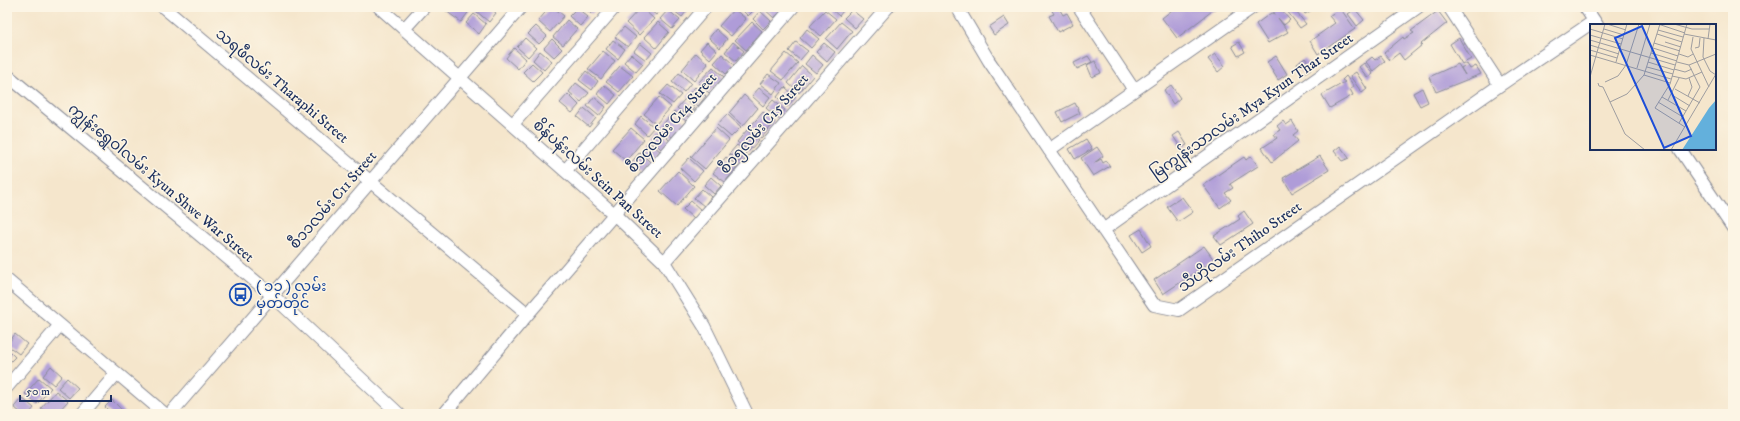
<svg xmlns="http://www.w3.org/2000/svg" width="1740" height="421" font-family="'IM FELL DW Pica','Noto Sans Myanmar',serif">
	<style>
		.building { fill: #af9cd8 }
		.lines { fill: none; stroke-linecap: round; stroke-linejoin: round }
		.minor-casing { stroke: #888a95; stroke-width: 14 }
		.minor { stroke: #fff; stroke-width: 12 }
		.labels { text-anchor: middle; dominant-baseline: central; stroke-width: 3; stroke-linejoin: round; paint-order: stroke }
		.street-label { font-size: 15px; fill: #1b2f5e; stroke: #fcf5e5 }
		.transit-label { font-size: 15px; fill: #164399; stroke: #fcf5e5; text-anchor: start }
		.inset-road { fill: none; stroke: #9e9da0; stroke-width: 1 }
		.view { fill: #1d4ed8; fill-opacity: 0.15; stroke: #1d4ed8; stroke-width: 2 }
		.inset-edge { fill: none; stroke: #1b2f5e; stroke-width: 2 }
	</style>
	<rect width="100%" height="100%" fill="#fcf5e5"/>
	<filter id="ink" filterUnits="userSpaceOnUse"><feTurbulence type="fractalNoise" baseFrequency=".025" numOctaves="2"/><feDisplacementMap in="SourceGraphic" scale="8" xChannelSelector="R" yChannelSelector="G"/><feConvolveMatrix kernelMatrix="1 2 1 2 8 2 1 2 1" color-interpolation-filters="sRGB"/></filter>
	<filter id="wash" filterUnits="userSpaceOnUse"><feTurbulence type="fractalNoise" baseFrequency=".012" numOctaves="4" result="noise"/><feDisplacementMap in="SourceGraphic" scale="16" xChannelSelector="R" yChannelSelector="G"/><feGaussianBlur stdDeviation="0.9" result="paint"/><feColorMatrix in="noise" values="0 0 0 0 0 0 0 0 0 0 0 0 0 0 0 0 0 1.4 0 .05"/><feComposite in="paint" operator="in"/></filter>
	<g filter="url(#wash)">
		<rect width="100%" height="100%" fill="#f5e6cc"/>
		<g id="blocks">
			<path class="building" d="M449,7h17l4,3 -9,12 -15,-11z
				M479,7h10l7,6 -7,9 -13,-11z
				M550,7h3l11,9 -14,16 -12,-11z
				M584,7h14l-7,7z
				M641,7l13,12 -15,16 -13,-12z
				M646,7h17l-7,8z
				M671,7h19l-8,10 -12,-9z
				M739,7h18l-9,9z
				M762,7h19l2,2 -9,9z
				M829,7h17l-7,9z
				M1050,7h16l-6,3 3,5 4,-2 6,11 -15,8 -9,-16 5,-2z
				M1176,7h10l2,3 4,-3 24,1 -39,30 -15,-20z
				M1278,7l12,13 -6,5 -6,-7 10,14 -20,11 -12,-19 15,-11 4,1 -2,-3z
				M1292,7l14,17 -6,4 -13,-17z
				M1301,7h16l-12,7z
				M577,8l11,9 -8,9 -11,-10z
				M1340,8l15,21 -37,25 -8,-13 25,-18 -6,-7z
				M734,9l12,10 -15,17 -12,-10z
				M1355,9l9,11 -7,6 -9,-12z
				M668,10l12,10 -8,9 -12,-10z
				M825,10l11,9 -15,17 -11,-10z
				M852,10l11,9 -8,9 -11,-10z
				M760,11l11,10 -8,8 -10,-10z
				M1438,11l9,12 -26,21 1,1 -18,15 -5,-7 -9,7 -6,-7 19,-16 1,2 10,-6 -3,-2z
				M474,14l12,10 -7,10 -13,-11z
				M1004,17l5,8 -15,10 -5,-8z
				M567,20l10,9 -14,16 -10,-8z
				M658,22l11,10 -13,16 -12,-11z
				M752,22l10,9 -16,19 -11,-10z
				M841,22l11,9 -15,18 -11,-10z
				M536,26l11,10 -8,8 -11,-10z
				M624,27l12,10 -8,10 -13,-10z
				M716,29l11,10 -7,9 -11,-10z
				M807,29l12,10 -8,9 -11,-10z
				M525,38l11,10 -8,9 -11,-10z
				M1459,38l12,21 -9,5 -12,-20z
				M552,39l10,10 -8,8 -10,-9z
				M613,40l12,9 -7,10 -12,-10z
				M707,42l10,9 -7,8 -10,-9z
				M733,42l11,9 -8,10 -11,-9z
				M796,42l12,9 -8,9 -11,-9z
				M1239,42l6,10 -7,4 -6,-10z
				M640,43l12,10 -6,7 -12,-9z
				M824,43l11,9 -8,10 -11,-10z
				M514,48l12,11 -8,10 -12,-11z
				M540,51l12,10 -8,9 -11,-10z
				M603,51l12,10 -14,18 -13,-10z
				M696,53l12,11 -14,17 -12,-11z
				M786,53l12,10 -15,17 -12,-9z
				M631,54l12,10 -7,8 -12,-10z
				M722,54l12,11 -8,9 -12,-11z
				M1215,54l10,12 -7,6 -10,-13z
				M812,55l11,10 -7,8 -11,-9z
				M1088,56l4,6 -15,7 -3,-6z
				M1276,56l11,18 -9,6 -11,-18z
				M1381,56l4,5 -12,10 -7,-9 6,-5 3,3z
				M1305,58l7,10 -9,6 -6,-10z
				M1095,61l6,12 -9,4 -5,-12z
				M532,63l10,9 -9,9 -10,-9z
				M1364,63l9,11 -5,4 -9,-11z
				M1458,64l7,11 -4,-7 6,-4 3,5 6,-3 5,8 -45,18 -7,-15z
				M620,66l13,10 -14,16 -13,-10z
				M802,66l11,10 -14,17 -11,-10z
				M713,67l11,10 -15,16 -11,-10z
				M586,71l12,10 -6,9 -13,-10z
				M1356,72l11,17 -5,4 -12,-17z
				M679,73l12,10 -7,9 -12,-10z
				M768,74l13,9 -8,11 -13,-10z
				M1346,76l8,11 -4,2 3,6 -23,13 -8,-13 23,-13 -3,-2z
				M576,83l13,10 -8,9 -12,-10z
				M604,85l12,10 -7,9 -12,-10z
				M668,85l13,10 -8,9 -13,-10z
				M1171,85l9,13 -7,6 -9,-14z
				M695,87l11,9 -8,10 -11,-10z
				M785,87l11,10 -9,10 -10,-10z
				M759,88l11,9 -7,9 -11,-10z
				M1422,88l6,14 -8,4 -7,-13z
				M568,94l11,11 -7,8 -12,-10z
				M744,95l14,13 -15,18 -14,-13z
				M594,97l12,10 -7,9 -12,-10z
				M659,97l12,10 -15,17 -12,-10z
				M685,99l10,9 -7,9 -11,-9z
				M773,100l12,10 -7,9 -12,-11z
				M1075,103l5,10 -18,9 -5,-10z
				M584,108l12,10 -7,9 -12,-10z
				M674,111l12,10 -14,16 -11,-10z
				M763,112l12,10 -14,16 -12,-10z
				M727,114l14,13 -10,10 -14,-12z
				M641,116l13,11 -7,8 -12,-11z
				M1283,121l3,4 6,-4 6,10 -5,4 5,6 -26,21 -10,-14 15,-10 -3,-4 6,-4 -3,-4z
				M631,128l13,11 -18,22 -14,-12z
				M716,128l13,12 -24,29 -14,-12z
				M659,130l11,11 -8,9 -11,-11z
				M747,130l12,10 -10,11 -12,-9z
				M1179,132l8,13 -6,3 -8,-12z
				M1086,139l6,10 -17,10 -6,-10z
				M649,142l11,9 -7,9 -11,-9z
				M737,145l9,8 -7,9 -10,-8z
				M1340,146l9,12 -7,3 -8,-10z
				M1097,147l6,9 -9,7 7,-4 2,4 3,-2 4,5 -17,10 -12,-18z
				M640,152l11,11 -9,10 -11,-10z
				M1251,156l7,10 -28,18 3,4 -8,5 6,7 -11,8 -17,-23 41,-28 2,3z
				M1320,156l9,14 -37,23 -9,-15z
				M726,157l12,9 -13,16 -12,-9z
				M689,158l14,13 -9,10 -14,-13z
				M678,171l16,15 -17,20 -17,-15z
				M711,177l10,9 -7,8 -10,-9z
				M702,189l9,8 -7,9 -10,-8z
				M1182,197l11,15 -15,10 -11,-15z
				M691,201l10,9 -7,9 -11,-10z
				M1244,211l9,13 -32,21 -7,-9 26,-17 -2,-3z
				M1141,229l10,17 -9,6 -11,-17z
				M1204,246l10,14 -51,34 -9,-14z
				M15,334l12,10 -8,10 -12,-9z
				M7,349l8,8 -8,8z
				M51,366l11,10 -8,9 -11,-9z
				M39,378l12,10 -14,16 -12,-10z
				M67,378l11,10 -9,10 -11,-10z
				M56,391l12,10 -12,13h-8l-7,-6z
				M22,398l12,10 -5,6h-7l-8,-7z
				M112,400l14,14h-14l-7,-7z"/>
		</g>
	</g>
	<g filter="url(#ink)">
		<use href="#blocks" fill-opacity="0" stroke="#888a95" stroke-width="1"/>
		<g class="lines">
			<defs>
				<path id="minor" d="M163,7l365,307
					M379,7l235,207 50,48 40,64 43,88
					M957,7l32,54 165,244 25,5 321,-225 94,-64
					M1079,7l55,83
					M1449,7l51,78
					M1585,7l12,18
					M404,29l20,-22
					M7,75l265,220 127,119
					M513,124l102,-117
					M1680,149l53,79
					M1049,150l204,-143
					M565,171l141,-164
					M1103,230l315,-223
					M664,262l224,-255
					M7,280l158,134
					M7,387l53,-62
					M82,414l35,-41
					M170,414l351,-407
					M444,414l84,-100 265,-307"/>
			</defs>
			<use href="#minor" class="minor-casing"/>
			<use href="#minor" class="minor"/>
		</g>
	</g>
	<defs>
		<symbol id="bus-ring" viewBox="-11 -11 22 22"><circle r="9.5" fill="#fcf5e5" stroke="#1a4fb4" stroke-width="1.5"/><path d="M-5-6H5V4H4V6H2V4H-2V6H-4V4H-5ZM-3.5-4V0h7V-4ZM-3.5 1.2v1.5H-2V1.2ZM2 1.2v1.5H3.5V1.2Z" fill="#1a4fb4"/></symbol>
	</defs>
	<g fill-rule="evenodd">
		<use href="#bus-ring" x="228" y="282" width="25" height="25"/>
	</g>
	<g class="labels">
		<g class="street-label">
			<text transform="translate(282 86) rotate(40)">သရဖီလမ်း Tharaphi Street</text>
			<text transform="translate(1252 106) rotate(-35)">မြကျွန်းသာလမ်း Mya Kyun Thar Street</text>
			<text transform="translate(672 123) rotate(-49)">စီ၁၄လမ်း C14 Street</text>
			<text transform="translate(764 124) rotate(-49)">စီ၁၅လမ်း C15 Street</text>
			<text transform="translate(598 179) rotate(42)">စိန်ပန်းလမ်း Sein Pan Street</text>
			<text transform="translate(161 183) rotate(40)">ကျွန်းရွှေဝါလမ်း Kyun Shwe War Street</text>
			<text transform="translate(333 200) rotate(-49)">စီ၁၁လမ်း C11 Street</text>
			<text transform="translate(1240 247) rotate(-35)">သီဟိုလမ်း Thiho Street</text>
		</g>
		<g class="transit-label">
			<text x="256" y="286">( ၁၁ ) လမ်း<tspan x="256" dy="17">မှတ်တိုင်</tspan></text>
		</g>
	</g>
	<g transform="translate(1590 24)">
		<rect width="126" height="126" fill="#f5e6cc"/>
		<path d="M126,76v50h-34l27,-42z" fill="#63b0dc"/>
		<path class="inset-road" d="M17,0l19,6M68,0l27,9M84,0l18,5h17M0,5l33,10M14,5l20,6M68,6l25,7M67,10l25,8M94,10l32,6M0,11l31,9M103,13l-2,12 18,38M114,14l-1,19 7,14 6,4M118,15l2,-15M0,16l85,25M75,18l16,5M64,19l26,8M0,21l29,9M63,24l25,8M105,24l4,-1 1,-9M0,26l27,8M61,29l26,8M89,30l9,3 5,-3M0,31l81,24M26,38l11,-38M58,38l26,8M87,38l12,3M99,41l27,-11M57,43l26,7M47,44l13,-44M84,45l11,3 7,-3M54,51l26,8M82,52l14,3 16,-7M0,53l15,-53M15,58l13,-6 8,-11 13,-41M8,59l1,3 4,1 22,47 20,16M85,65l25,14M82,71l18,11M98,72l4,-9 -3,-9M72,73l24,14M78,76l11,-22M20,78l17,-8 17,-19 16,-51M68,78l25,15M89,99l21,-36 -11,-22M95,103l-30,-19 15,-24 17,-60M81,126l45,-76"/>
		<path class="view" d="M52,2l49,110 -27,12 -49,-110z"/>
		<rect width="126" height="126" class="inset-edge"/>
	</g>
	<rect width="1740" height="421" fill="none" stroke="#fcf5e5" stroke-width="24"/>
	<path d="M20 395v6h91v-6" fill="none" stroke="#1b2f5e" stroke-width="2"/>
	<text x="26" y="395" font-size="12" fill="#1b2f5e" stroke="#fcf5e5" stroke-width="3" paint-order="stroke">50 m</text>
</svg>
